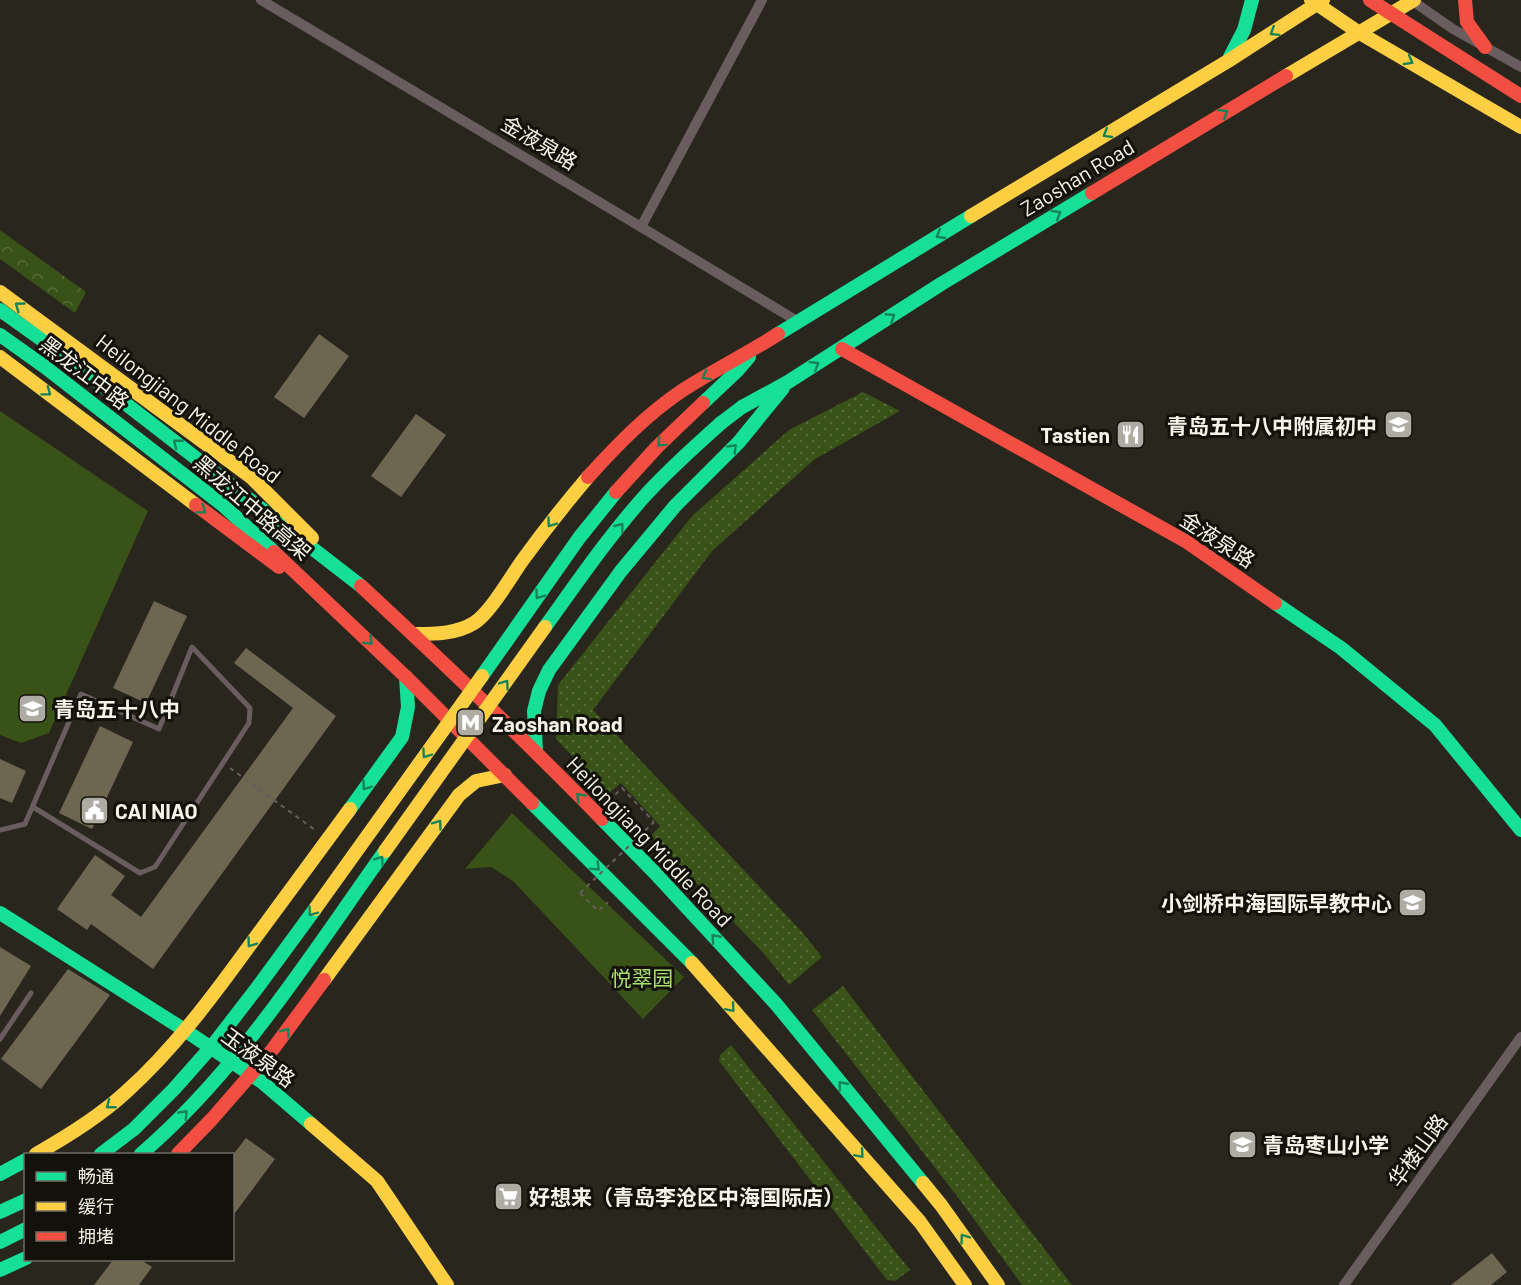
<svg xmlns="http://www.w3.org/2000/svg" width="1521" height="1285" font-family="Barlow,'Noto Sans SC',sans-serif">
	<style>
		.grass { fill: url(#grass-dots) }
		.forest { fill: url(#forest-crowns) }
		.park { fill: #395217 }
		.building { fill: #6d6751 }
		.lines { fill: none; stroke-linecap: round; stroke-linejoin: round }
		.path { stroke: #665e5d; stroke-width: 2; stroke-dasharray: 4.5 4.5; stroke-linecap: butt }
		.lane { stroke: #6a5d5f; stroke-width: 5 }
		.street { stroke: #6a5d5f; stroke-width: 10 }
		.fast { stroke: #16e098; stroke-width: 14 }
		.slow { stroke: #ffcf43; stroke-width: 14 }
		.jam { stroke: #f24e42; stroke-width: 14 }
		.path-bridge { stroke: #665e5d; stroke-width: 2; stroke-dasharray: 4.5 4.5; stroke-linecap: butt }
		.fast-bridge { stroke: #16e098; stroke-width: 14 }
		.slow-bridge { stroke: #ffcf43; stroke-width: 14 }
		.jam-bridge { stroke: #f24e42; stroke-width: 14 }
		.oneway { stroke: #158358 }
		.labels { text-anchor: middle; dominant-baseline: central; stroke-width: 6; stroke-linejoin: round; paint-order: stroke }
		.street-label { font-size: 21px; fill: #f6f4e9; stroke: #13120a }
		.poi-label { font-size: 21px; font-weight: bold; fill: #f6f4e9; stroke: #13120a; text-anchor: start }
		.park-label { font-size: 21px; fill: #a7dd71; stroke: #13120a }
	</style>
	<defs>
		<pattern id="grass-dots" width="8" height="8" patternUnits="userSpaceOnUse" patternTransform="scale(1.5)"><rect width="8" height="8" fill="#395217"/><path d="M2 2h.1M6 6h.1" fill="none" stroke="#566c39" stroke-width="1.8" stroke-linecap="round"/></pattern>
		<pattern id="forest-crowns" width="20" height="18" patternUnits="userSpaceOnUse" patternTransform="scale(1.5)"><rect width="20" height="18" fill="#395217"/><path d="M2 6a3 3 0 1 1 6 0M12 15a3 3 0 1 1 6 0" fill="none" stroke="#566c39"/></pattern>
	</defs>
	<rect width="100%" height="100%" fill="#29261e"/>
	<path class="grass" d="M863,392l37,19 -85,48 -103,92 -119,159 210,223 19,24 -33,28 -22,-28 -116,-121 9,-10 -39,-43 -13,11 -52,-55 2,-54 134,-169 97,-86z
		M843,986l229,299h-50l-65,-89 -145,-186z
		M731,1045l179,225 -15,11 -8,-1 -168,-219 1,-6z"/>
	<path class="forest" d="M0,230l86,62 -11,21 -75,-54z"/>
	<path class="park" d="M0,411l148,100 -99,222 -28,10 -21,-8z
		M512,813l172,164 -41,42 -130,-138 -22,-14 -26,2z"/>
	<path class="building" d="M319,334l30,22 -45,62 -30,-21z
		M416,414l30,21 -45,62 -30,-21z
		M154,601l33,15 -41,87 -33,-15z
		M246,648l90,68 -183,253 -62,-45 -4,6 -30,-21 38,-54 30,21 -14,19 30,22 152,-209 -59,-45z
		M100,726l33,16 -41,87 -33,-16z
		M0,759l26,12 -14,32 -12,-5z
		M0,947l31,19 -31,50z
		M68,969l42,26 -69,94 -40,-30z
		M246,1138l29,21 -43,58v-61z
		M1492,1253l15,19 -16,13h-40z
		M113,1260h28l11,7 -13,18h-45z"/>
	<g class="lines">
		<path class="path" d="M230,768l85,62
			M609,801l13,-13 32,34
			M580,893l18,18 10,-9"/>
		<path class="lane" d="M0,830l25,-6 56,-130 78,35 33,-82 58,61 -1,15 -94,144 -15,6 -107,-66
			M0,1039l31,-46"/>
		<path class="street" d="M261,0l380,227 156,94
			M1411,0l42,29 68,38
			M641,227l121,-227
			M1344,1285l177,-248"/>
		<path class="fast" d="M1230,57l14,-27 8,-30
			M0,310l55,39 306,237
			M778,334l193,-118
			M0,335l45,32 179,139 50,46
			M703,403l34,-32 12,-14
			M721,423l21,-16 46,-25 153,-98 151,-91
			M1275,603l66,45 94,77 86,105
			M536,752l-2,-41 5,-20 10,-21 72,-99 54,-65 64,-64 44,-54
			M532,803l160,160
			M350,809l52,-72 6,-30 -2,-30
			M602,819l52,53 122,132 147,179
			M0,913l183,116 79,53 49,42
			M0,1174l26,-14
			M0,1212l26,-12
			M0,1242l26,-13
			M0,1270l26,-12"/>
		<path class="slow" d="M1311,0l47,32 163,95
			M1286,76l128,-76
			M971,216l257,-155 95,-61
			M0,292l251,185 61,61
			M0,357l196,148
			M415,634c20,0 41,0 59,-11 16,-10 36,-45 48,-62 21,-29 43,-57 66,-84
			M692,963l228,259 45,63
			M324,980l135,-185 17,-14 29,-6
			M311,1124l66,57 70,104
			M36,1154c32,-18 63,-37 90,-62 47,-42 87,-96 124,-147 33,-45 67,-91 100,-136
			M923,1183l18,22 57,80"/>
		<path class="jam" d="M1370,0l151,96
			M1465,0l2,22 18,25
			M1092,193l194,-117
			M842,349l345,193 88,61
			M588,477c29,-32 59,-63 95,-87 31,-20 64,-36 95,-56
			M196,505l83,62
			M274,552l132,125 126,126
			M361,586c82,76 163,153 241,233
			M178,1154l34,-35 61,-70 51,-69"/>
		<path class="path-bridge" d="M580,893l74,-71"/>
		<path class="fast-bridge" d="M545,627c31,-43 61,-87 97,-128 24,-27 52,-52 79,-76
			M482,676l97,-138 37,-46
			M101,1154l33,-25 40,-40 39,-44 44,-57 58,-79
			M141,1154c99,-85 169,-198 244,-303"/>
		<path class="slow-bridge" d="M385,851l160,-224
			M315,909l167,-233"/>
		<path class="jam-bridge" d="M616,492l41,-45 46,-44"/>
	</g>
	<defs><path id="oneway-chevron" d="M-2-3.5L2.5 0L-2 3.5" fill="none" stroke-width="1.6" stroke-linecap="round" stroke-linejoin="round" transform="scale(1.5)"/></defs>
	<g class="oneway">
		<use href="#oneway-chevron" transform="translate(1274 32) rotate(148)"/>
		<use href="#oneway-chevron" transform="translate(1409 61) rotate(30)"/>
		<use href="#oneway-chevron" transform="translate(1224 113) rotate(-31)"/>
		<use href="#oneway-chevron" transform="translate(1107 134) rotate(149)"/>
		<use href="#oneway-chevron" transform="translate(1057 214) rotate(-31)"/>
		<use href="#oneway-chevron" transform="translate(940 235) rotate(149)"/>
		<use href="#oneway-chevron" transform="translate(19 306) rotate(-144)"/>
		<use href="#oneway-chevron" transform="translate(891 317) rotate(-33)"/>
		<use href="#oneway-chevron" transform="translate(815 365) rotate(-32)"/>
		<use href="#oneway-chevron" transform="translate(706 376) rotate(151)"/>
		<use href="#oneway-chevron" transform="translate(47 392) rotate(37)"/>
		<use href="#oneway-chevron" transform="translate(177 443) rotate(-142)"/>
		<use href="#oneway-chevron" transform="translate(661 443) rotate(135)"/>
		<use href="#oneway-chevron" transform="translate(733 448) rotate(-46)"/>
		<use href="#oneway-chevron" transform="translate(202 510) rotate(37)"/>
		<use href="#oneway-chevron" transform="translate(551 523) rotate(126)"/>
		<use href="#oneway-chevron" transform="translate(620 527) rotate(-51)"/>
		<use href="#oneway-chevron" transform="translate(539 595) rotate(125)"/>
		<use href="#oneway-chevron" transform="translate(369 641) rotate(44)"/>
		<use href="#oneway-chevron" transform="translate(505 684) rotate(-55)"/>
		<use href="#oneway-chevron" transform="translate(426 754) rotate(125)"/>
		<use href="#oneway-chevron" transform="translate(366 786) rotate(126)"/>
		<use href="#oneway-chevron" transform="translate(580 797) rotate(-134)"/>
		<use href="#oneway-chevron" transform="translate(438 824) rotate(-54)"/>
		<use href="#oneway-chevron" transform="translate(380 860) rotate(-54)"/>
		<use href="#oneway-chevron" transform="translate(596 867) rotate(45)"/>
		<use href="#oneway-chevron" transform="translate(312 912) rotate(126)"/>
		<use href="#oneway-chevron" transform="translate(715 938) rotate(-133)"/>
		<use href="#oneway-chevron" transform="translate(251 943) rotate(126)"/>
		<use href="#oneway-chevron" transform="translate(731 1008) rotate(49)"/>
		<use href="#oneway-chevron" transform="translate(286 1032) rotate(-54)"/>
		<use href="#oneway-chevron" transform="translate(842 1085) rotate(-129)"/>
		<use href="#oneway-chevron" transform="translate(110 1105) rotate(142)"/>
		<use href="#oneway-chevron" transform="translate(184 1114) rotate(-46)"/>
		<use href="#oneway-chevron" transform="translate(860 1154) rotate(49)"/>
		<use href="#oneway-chevron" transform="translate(964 1238) rotate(-126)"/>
	</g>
	<defs>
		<symbol id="school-square" viewBox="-11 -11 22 22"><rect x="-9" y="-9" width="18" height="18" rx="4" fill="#aeaca2" stroke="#13120a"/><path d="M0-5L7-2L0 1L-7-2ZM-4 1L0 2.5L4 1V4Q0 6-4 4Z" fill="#fff"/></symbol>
		<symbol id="restaurant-square" viewBox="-11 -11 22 22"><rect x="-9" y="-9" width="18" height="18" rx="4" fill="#aeaca2" stroke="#13120a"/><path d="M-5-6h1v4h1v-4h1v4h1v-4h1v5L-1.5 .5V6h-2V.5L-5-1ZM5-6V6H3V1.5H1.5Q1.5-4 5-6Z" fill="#fff"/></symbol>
		<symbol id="metro-square" viewBox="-11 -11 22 22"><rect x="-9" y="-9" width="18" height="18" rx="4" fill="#aeaca2" stroke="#13120a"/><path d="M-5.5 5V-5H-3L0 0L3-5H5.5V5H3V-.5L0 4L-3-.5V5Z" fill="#fff"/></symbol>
		<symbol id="civic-square" viewBox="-11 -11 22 22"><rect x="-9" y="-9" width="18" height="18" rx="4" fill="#aeaca2" stroke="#13120a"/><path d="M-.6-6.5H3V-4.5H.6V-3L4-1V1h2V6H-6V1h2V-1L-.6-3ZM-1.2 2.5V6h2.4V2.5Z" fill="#fff"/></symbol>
		<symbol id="supermarket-square" viewBox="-11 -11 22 22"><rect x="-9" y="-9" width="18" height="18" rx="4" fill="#aeaca2" stroke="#13120a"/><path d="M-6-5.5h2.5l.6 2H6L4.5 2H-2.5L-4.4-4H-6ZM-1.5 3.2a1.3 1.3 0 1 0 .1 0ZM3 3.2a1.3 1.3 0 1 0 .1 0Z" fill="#fff"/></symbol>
	</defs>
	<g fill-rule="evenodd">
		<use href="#school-square" x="1382" y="408" width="33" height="33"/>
		<use href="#restaurant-square" x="1114" y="418" width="33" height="33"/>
		<use href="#school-square" x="16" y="692" width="33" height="33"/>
		<use href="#metro-square" x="454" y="706" width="33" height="33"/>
		<use href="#civic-square" x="78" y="794" width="33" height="33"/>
		<use href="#school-square" x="1396" y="886" width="33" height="33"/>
		<use href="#school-square" x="1226" y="1128" width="33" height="33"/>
		<use href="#supermarket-square" x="492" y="1180" width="33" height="33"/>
	</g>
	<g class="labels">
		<g class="street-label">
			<text transform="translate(540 142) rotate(31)">金液泉路</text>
			<text transform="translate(1077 177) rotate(-31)">Zaoshan Road</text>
			<text transform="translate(85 372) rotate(37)">黑龙江中路</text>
			<text transform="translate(189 408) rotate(38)">Heilongjiang Middle Road</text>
			<text transform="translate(253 507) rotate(41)">黑龙江中路高架</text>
			<text transform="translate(1218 539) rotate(33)">金液泉路</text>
			<text transform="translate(650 841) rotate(46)">Heilongjiang Middle Road</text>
			<text transform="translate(259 1057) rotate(36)">玉液泉路</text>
			<text transform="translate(1417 1150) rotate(-54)">华楼山路</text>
		</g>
		<g class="poi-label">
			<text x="1377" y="425" text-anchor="end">青岛五十八中附属初中</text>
			<text x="1110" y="434" text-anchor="end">Tastien</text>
			<text x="54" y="708">青岛五十八中</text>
			<text x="492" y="723">Zaoshan Road</text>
			<text x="115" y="810">CAI NIAO</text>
			<text x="1392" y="902" text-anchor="end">小剑桥中海国际早教中心</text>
			<text x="1263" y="1144">青岛枣山小学</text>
			<text x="529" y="1196">好想来（青岛李沧区中海国际店）</text>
		</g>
		<g class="park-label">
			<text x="642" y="977">悦翠园</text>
		</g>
	</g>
	<rect x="24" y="1153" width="210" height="108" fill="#13120a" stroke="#6e6c63" stroke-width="1.5"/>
	<rect x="36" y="1172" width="30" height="9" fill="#16e098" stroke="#6e6c63" stroke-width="1.5"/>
	<text x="78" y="1183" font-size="18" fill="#f6f4e9">畅通</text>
	<rect x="36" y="1202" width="30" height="9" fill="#ffcf43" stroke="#6e6c63" stroke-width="1.5"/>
	<text x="78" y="1213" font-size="18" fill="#f6f4e9">缓行</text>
	<rect x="36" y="1232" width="30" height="9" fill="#f24e42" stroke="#6e6c63" stroke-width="1.5"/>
	<text x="78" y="1243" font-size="18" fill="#f6f4e9">拥堵</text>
</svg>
